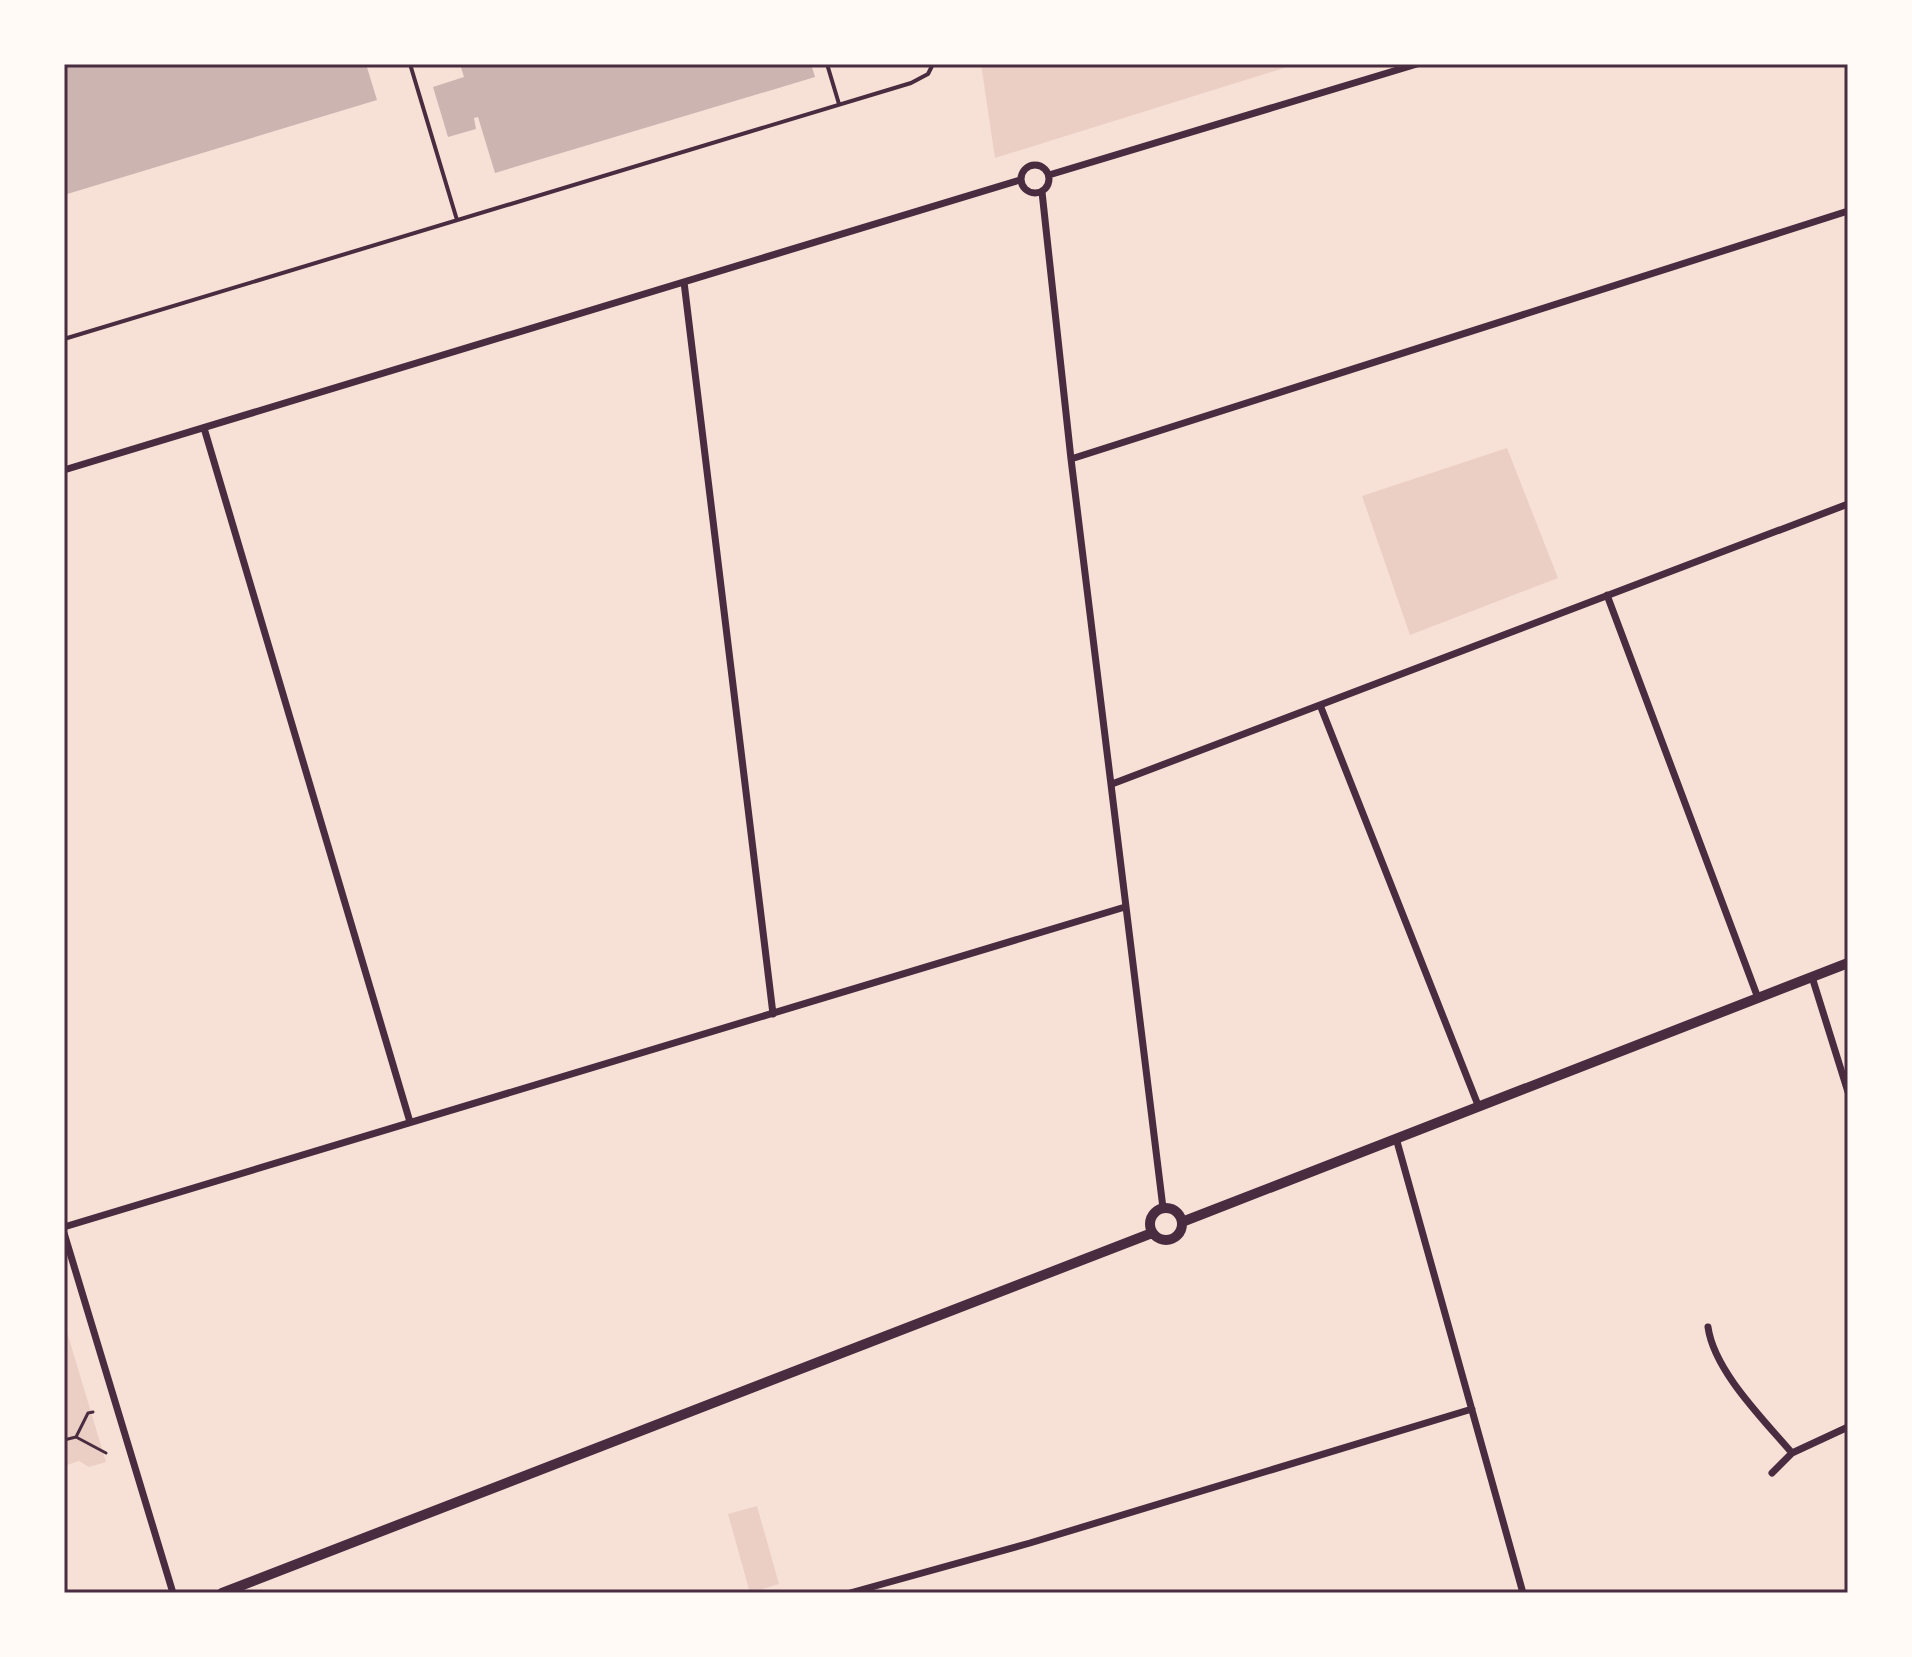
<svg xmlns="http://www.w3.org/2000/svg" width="1912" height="1657" font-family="Georgia,serif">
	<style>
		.green { fill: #ebcfc5 }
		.building { fill: #ccb4b1 }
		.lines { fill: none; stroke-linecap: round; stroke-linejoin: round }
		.path { stroke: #4a2c40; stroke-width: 3 }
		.service { stroke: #4a2c40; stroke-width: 4 }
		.minor { stroke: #4a2c40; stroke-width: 7 }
		.secondary { stroke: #4a2c40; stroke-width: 10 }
		.neatline { fill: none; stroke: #4a2c40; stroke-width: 3 }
	</style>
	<rect width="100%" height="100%" fill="#f7e1d7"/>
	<path class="green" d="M981,64h316l-302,94z
		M1507,448l51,130 -148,57 -48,-139z
		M64,1322l42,140 -17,5 -10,-6 -15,5z
		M757,1506l22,78 -29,9 -22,-79z"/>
	<path class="building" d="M64,64h302l11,36 -313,95z
		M460,64h351l4,13 -320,96 -17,-56 -4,1 2,11 -28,8 -15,-50 31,-10z"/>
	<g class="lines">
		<path class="path" d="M76,1437l12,-24 5,-1
			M64,1440l12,-3 30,16"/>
		<path class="service" d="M410,64l47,156
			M827,64l12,40
			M64,339l847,-256 17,-9 5,-10"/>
		<path class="minor" d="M1021 179a14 14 0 1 1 28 0a14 14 0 1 1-28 0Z
			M1049,175l368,-111
			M1042,192l29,267 92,749
			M684,282l89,732
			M204,428l206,694
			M1071,459l777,-248
			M64,470l956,-290
			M1607,595l151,403
			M1320,705l158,400
			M1112,784l736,-280
			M1812,977l36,115
			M1396,1138l127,455
			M64,1227l1061,-320
			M64,1233l109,360
			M1708,1327c6,44 56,93 84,126
			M1772,1473l20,-20 56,-26
			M850,1593l180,-50 442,-134"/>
		<path class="secondary" d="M1150 1224a16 16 0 1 1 32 0a16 16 0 1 1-32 0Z
			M1182,1222l666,-259
			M222,1593l930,-360"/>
	</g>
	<rect width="1912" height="1657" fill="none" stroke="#fffaf5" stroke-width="132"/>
	<rect x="66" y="66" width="1780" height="1525" class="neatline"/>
</svg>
